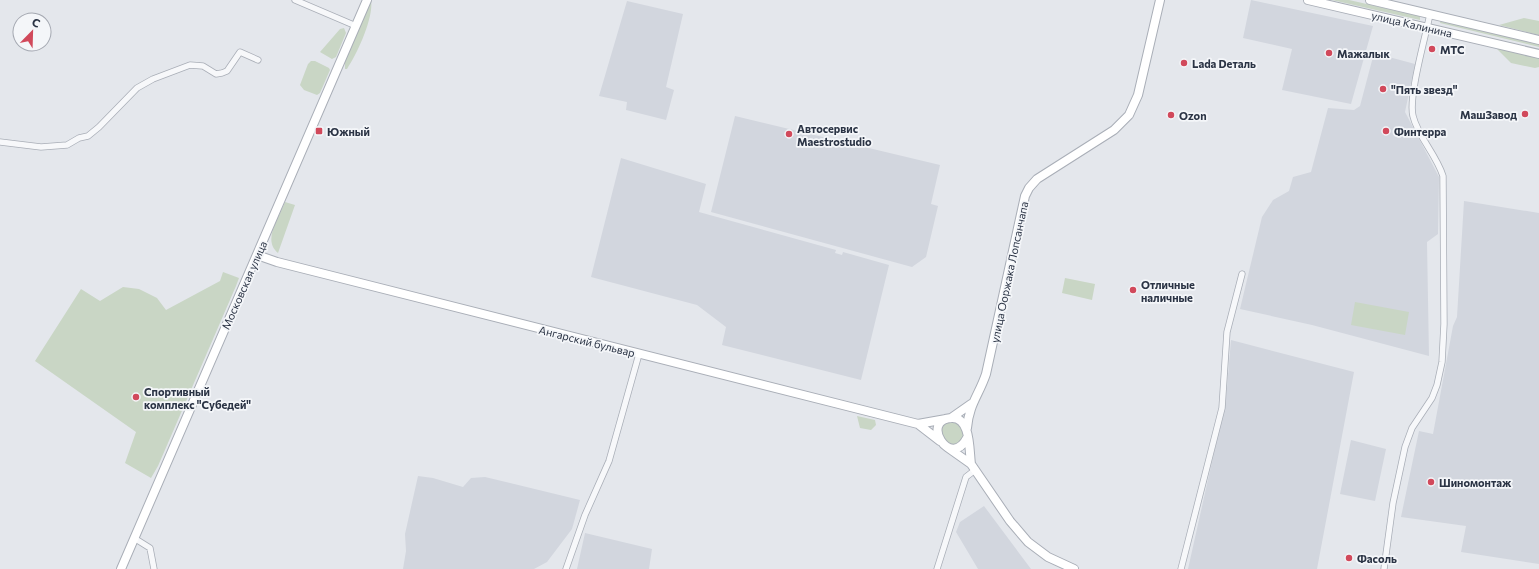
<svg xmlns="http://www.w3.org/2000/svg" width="1539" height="569" font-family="Commissioner,sans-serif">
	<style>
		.built { fill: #d2d6de }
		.green { fill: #c9d6c5 }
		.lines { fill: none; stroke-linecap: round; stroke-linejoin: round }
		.street-casing { stroke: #a9aeb7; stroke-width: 7 }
		.secondary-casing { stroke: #a9aeb7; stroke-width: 10 }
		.street { stroke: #f7f8fa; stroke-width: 5.5 }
		.secondary { stroke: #fff; stroke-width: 8 }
		.poi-dot { fill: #d1495b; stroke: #f4f6f9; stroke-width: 1.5 }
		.labels { text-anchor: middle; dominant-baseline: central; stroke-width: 3.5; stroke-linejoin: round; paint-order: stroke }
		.street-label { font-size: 11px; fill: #2b3445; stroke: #f4f6f9 }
		.poi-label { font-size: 11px; font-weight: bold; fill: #2b3445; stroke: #f4f6f9; text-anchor: start }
	</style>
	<rect width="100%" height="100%" fill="#e4e7ec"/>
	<path class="built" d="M1251,0l122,26 -22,78 -69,-14 10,-41 -49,-11z
		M627,1l56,13 -17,73 8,3 -8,30 -40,-10 1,-8 -28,-6z
		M1374,53l41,11 -10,48 34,65 -1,57 -11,8 2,114 -117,-31 -72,-16 22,-92 11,-17 16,-9 4,-14 18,-5 17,-64 26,2 6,-4z
		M735,116l205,49 -9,39 7,2 -12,51 -14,10 -201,-55z
		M621,158l85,26 -7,28 137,38 -1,3 7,2 1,-3 46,13 -28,115 -139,-35 4,-18 -29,-22 -106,-28z
		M1464,201l75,12v351l-78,-12 5,-26 -65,-9 18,-86 14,3 20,-108 4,-9z
		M1231,340l123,32 -37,197h-129l38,-170z
		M1351,440l35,9 -11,52 -35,-7z
		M418,476l15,2 30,9 8,-9 14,-1 95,23 -8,29 -25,33 -13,7h-131l3,-18 -1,-17z
		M984,506l47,63h-53l-22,-37 4,-10z
		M585,533l67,16 -3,20h-72z"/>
	<path class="green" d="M371,0c3,18 -14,54 -24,69h-2v-8z
		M1332,0h17l71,16v4z
		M1524,18l15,3v14l-40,-10z
		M1441,19l98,24v4l-99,-24z
		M344,28l2,5 -10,24 -4,2 -12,-7 20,-23z
		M1493,45l46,11v11l-4,1 -24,-5z
		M311,61h4l14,7 1,2 -10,23 -3,2 -13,-5 -4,-5 8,-21z
		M285,202l10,3 -17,48c-16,-13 1,-35 7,-51z
		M223,272l16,6 -3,8 -78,180 -7,12 -26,-15 11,-31 -101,-71 46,-72 19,12 23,-14 16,2 18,9 9,12 54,-29z
		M1065,278l30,6 -3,16 -30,-7z
		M1355,302l54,10 -4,23 -54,-10z
		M857,416l18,4 1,5 -5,5 -11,-2z
		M957,421l8,14c-5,9 -9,11 -19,9l-5,-15 4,-6z"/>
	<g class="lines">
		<defs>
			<path id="street" d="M295,0l61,26
				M0,142l41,5 26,-2 12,-7 9,-2 11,-9 38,-39 16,-9 37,-14 13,1 13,8 6,-1 5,-2 13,-19 18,8
				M134,538l16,10 4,21
				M566,569l19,-54 24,-54 30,-107
				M937,569l29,-92 9,-7
				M1181,569l41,-161 5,-76 15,-58
				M1384,569l9,-66 12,-56 7,-19 20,-30 5,-13 5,-23 2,-38 -1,-148c-7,-22 -25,-39 -30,-60 -5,-19 13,-81 17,-102"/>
			<path id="secondary" d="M1308,0l231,54
				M1370,0l169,40
				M257,255l20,7 641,162 28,-5
				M951,418l20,-14
				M918,424l22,17
				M967,428c2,-24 12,-33 19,-54l39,-178 4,-8 8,-9 77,-49 15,-15 9,-20 22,-95
				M967,438c-17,32 -47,-18 -16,-20 20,-2 18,32 20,46
				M947,447l24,17 39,57 18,21 20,15 26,12
				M121,569l246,-569"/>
		</defs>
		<use href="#street" class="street-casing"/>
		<use href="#secondary" class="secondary-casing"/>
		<use href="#street" class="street"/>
		<use href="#secondary" class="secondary"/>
	</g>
	<g class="poi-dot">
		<circle cx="1432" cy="49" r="4"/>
		<circle cx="1329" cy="53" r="4"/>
		<circle cx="1184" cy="63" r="4"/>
		<circle cx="1383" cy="89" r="4"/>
		<circle cx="1525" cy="114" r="4"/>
		<circle cx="1171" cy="115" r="4"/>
		<rect x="315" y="127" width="8" height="8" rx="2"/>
		<circle cx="1386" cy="131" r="4"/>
		<circle cx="789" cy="134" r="4"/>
		<circle cx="1133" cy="290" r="4"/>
		<circle cx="136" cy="397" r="4"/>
		<circle cx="1431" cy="482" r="4"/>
		<circle cx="1349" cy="558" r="4"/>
	</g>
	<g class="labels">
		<g class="street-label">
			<text transform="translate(1412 24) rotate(13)">улица Калинина</text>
			<text transform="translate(1009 272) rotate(-78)">улица Ооржака Лопсанчапа</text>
			<text transform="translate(244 285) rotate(-66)">Московская улица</text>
			<text transform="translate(587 341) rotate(14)">Ангарский бульвар</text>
		</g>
		<g class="poi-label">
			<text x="1440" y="49">МТС</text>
			<text x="1337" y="53">Мажалык</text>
			<text x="1192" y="63">Lada Dеталь</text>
			<text x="1391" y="89">"Пять звезд"</text>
			<text x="1517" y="114" text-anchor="end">МашЗавод</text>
			<text x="1179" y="115">Ozon</text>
			<text x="797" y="128">Автосервис<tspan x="797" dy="13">Maestrostudio</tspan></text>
			<text x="327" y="131">Южный</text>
			<text x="1394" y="131">Финтерра</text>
			<text x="1141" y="284">Отличные<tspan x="1141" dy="13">наличные</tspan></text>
			<text x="144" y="391">Спортивный<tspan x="144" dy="13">комплекс "Субедей"</tspan></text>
			<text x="1439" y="482">Шиномонтаж</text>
			<text x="1357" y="558">Фасоль</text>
		</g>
	</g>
	<g transform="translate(32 32) rotate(23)"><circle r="19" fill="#f4f6f9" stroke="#a4a8b1"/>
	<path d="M0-3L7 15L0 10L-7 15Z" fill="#d1495b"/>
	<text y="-6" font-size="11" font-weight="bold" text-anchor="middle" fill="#2b3445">С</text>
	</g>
</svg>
